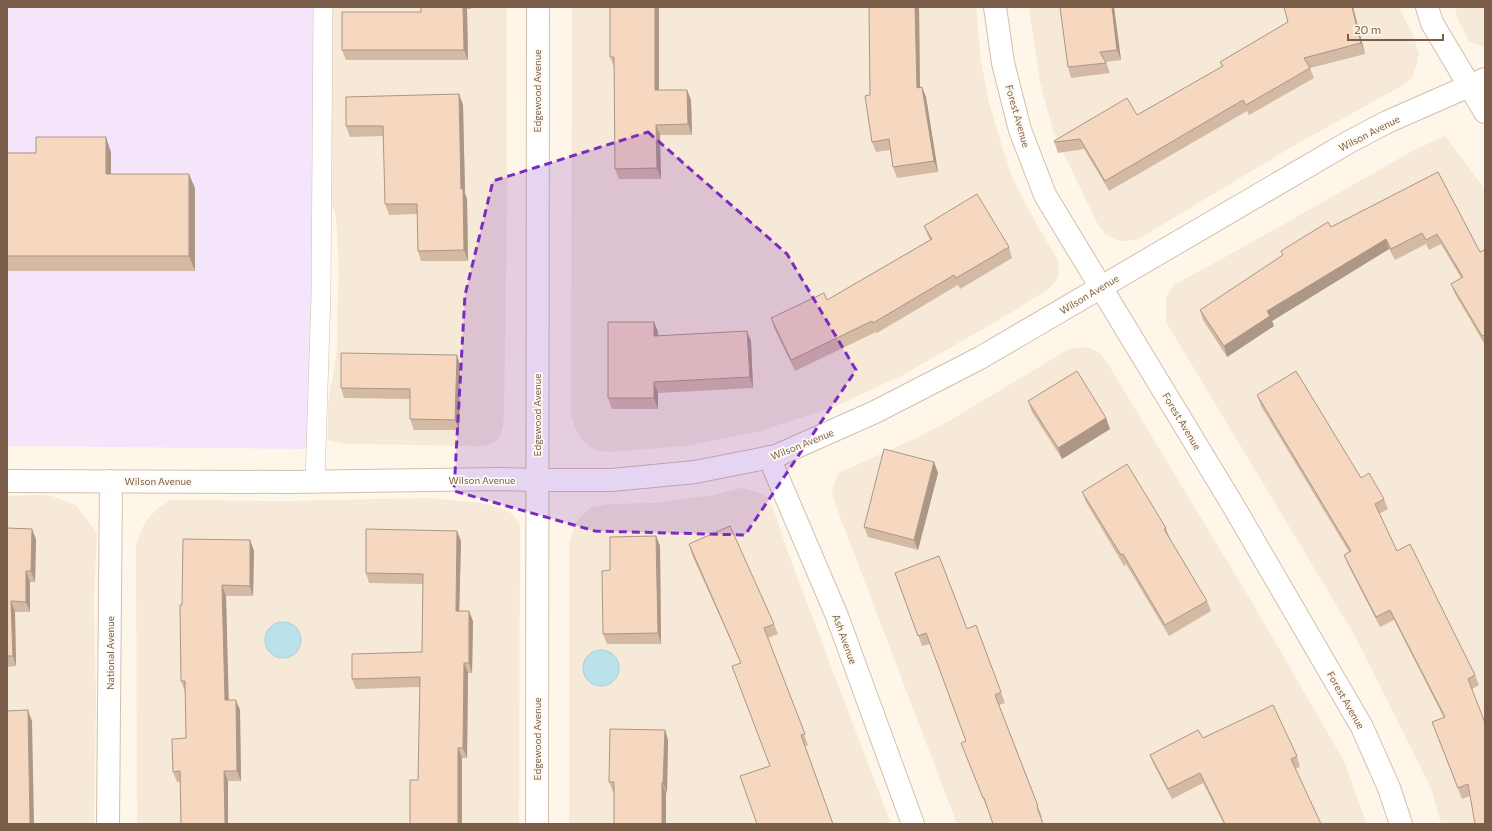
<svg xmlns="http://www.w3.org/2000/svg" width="1492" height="831" font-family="Commissioner,sans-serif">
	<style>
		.residential { fill: #f6e9d7 }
		.education { fill: #f4e5fb }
		.water { fill: #bbe1ea; stroke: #a1d0dd }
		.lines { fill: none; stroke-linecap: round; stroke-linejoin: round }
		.lane-casing { stroke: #d2bfad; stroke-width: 20 }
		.street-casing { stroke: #d2bfad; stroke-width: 24 }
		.lane { stroke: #fff; stroke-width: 19 }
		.street { stroke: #fff; stroke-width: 22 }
		.wall { fill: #d4b9a4 }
		.shaded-wall { fill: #ac9686 }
		.building { fill: #f6d7bf; stroke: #ac9686 }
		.marked { fill: #7b2cbf; fill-opacity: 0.2; stroke: #7b2cbf; stroke-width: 3; stroke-dasharray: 8 5; stroke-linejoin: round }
		.labels { text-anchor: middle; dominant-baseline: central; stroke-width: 3.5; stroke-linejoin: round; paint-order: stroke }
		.street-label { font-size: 10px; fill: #7b5e4a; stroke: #fffaf1 }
	</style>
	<rect width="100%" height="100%" fill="#fef7e9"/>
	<path class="residential" d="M330,7h177v206l-3,198 -1,15 -3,11 -7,6 -9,3 -136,-2 -20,-4v-35l9,-55v-31l2,-47 -3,-55 -7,-22z
		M572,7h404l5,55 8,40 12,41 13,39 26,48 18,30 1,10 -1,8 -8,10 -36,23 -111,64 -69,32 -74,24 -74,15 -79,6 -10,-2 -8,-4 -8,-7 -7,-14 -3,-11z
		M1029,7h370l15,31 5,16 -2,10 -5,14 -7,6 -115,64 -153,92 -16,1 -15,-6 -9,-12 -44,-92 -13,-49z
		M1455,7h30v40l-16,-5 -11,-22z
		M1445,136l40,53v635h-44l-10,-36 -75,-150 -190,-316v-25l8,-12 73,-40 167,-95z
		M1081,347l9,1 10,5 8,11 144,238 92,159 23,63h-410l-118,-310 -7,-21 3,-11 4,-9 79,-36 31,-16 120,-72z
		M741,488l17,4 9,5 7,13 13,40 104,274h-322v-280l6,-20 9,-11 8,-6 16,-3 46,-1 60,-8z
		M49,495l27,10 21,28 -3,69 2,97 -2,125h-87v-328z
		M429,498l52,5 28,8 11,12 -1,301h-382l-1,-280 9,-22 11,-12 14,-10 113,1z"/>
	<path class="education" d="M7,7h311l-3,442 -308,-3z"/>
	<path class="water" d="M265 640a18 18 0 1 1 36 0a18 18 0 1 1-36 0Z
		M583 668a18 18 0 1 1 36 0a18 18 0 1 1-36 0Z"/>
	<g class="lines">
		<defs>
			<path id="lane" d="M315,481l6,-187 2,-287"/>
			<path id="street" d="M995,7l8,56 17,67 25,65 189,312 128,220 27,61 12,36
				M1427,7l5,16 53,89
				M769,457l68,159 76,208
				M7,481l283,1 211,-3 36,1h75l83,-8 81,-16 99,-44 105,-54 369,-216 38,-20 98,-43
				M108,824l3,-343
				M537,824l1,-817"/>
		</defs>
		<use href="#lane" class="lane-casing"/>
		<use href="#street" class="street-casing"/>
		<use href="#lane" class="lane"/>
		<use href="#street" class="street"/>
	</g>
	<path class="wall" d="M421,7h50v2h-4l1,51h-122l-4,-10 79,-38z
		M659,7v83h28l4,10 1,35h-32l1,44h-42l-4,-10 -1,-102 -4,-10z
		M869,7h50l1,80h2l4,10 12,75 -41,6 -4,-11 -3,-17 -14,2 -4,-10 -2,-47z
		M1060,7h54l7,53 -15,2 4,11 -39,5 -3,-11z
		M1353,7l12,47 -55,14 4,10 -65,37 -2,-4 -138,80 -25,-42 -26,4 -4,-12 83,-26 85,-48 -2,-5 68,-40z
		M459,94l4,11 2,88 2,6 1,62h-47l-3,-10 -1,-37 -28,1 -4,-11 -1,-68 -34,1 -4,-11z
		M111,152v22l84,14v83h-188v-118z
		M1438,172l42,80h5v93l-30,-51 -4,-10 10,-6 -20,-34 -12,6 -3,-6 -31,16 -6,-11 -117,72 2,5 -47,31 -24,-37 -3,-10 83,-55 -2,-4 50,-24z
		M924,226l85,21 3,11 -52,31 -2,-4 -81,48 -1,-1 -81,39 -21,-43 -3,-10 56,-18 103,-60 -2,-4z
		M654,322l4,10v4l93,5 2,47 -95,5v16h-46l-4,-11z
		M460,365l-1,65h-45l-4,-11v-20l-66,-1 -3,-10z
		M1257,395l104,83 23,21 4,10 -9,5 18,37 78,124 4,10 -7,4 -2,107 -8,3 -30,-77 12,-4 -50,-98 -14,7 -32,-62 -4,-10 5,-3 -88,-146z
		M1028,401l78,17 4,11 -48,30 -30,-47z
		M934,462l4,11 -20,77 -50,-13 -4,-10z
		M1082,492l84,36 4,11 37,62 4,10 -42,25 -43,-72 -2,2 -38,-64z
		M7,528l29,11 -1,43h-5v30h-15l1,54 -9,1z
		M656,536l4,10 1,98h-54l-4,-10 7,-64z
		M250,540l4,11 -1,45h-27l2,104 12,10 1,71h-13v43h-47l-1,-42h-3l-4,-10 13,-34 -1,-46 -4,-11 1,-76z
		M461,541l-2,70 14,10 -1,52h-4l-1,85h-5v66l-44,-44 2,-93 -64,2 -4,-10 70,-27 1,-68 -54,-1 -3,-10z
		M689,544l85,80 4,10 -10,4 40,107 -3,1 28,78 -63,-58 -29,-103 -49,-108z
		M895,573l72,56 9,-4 29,78 -6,2 43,112h-1l-53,-9h-1l-22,-55 1,-12 -36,-97 -8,2z
		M665,730l3,10 -1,53h-1v31h-52v-32h-1l-4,-10z
		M1203,738l94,18 3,11 -5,2 26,55h-97l-21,-41 -31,16 -18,-34 -4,-10z"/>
	<path class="shaded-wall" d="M463,7h3l1,2 1,51 -4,-10z
		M655,7h4v94l-4,-11z
		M915,7h4l1,91 -3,-10z
		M1112,7h2l7,53 -4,-10z
		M1352,7h1l12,47 -4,-11z
		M922,87l4,10 12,75 -4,-11z
		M687,90l4,10 1,35 -4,-11z
		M459,94l4,11 2,88 2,6 1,62 -4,-11 -3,-61z
		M656,125l4,10 1,44 -4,-11z
		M106,137l5,15v36l-5,-14z
		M189,174l6,14v83l-6,-15z
		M1386,239l3,10 -117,72 2,5 -47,31 -3,-11 43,-35z
		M654,322l4,10v14l-4,-10z
		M747,331l4,10 2,47 -3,-11z
		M457,355l3,10 -1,65 -4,-10z
		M654,382l4,11v16l-4,-11z
		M1106,418l4,11 -48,30 -4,-11z
		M934,462l4,11 -20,77 -4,-10z
		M32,529l4,10 -1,43 -4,-11z
		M457,531l4,10 -2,80 -3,-10z
		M656,536l4,10 1,98 -3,-11z
		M250,540l4,11 -1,45 -3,-10z
		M26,571l4,11v30l-4,-10z
		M222,585l4,11 3,114 -4,-10z
		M11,601l4,11 1,54 -3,-10z
		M469,611l4,10 -1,52 -3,-10z
		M464,663l4,10 -1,85 -4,-10z
		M236,700l4,10 1,71 -4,-10z
		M28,710l4,11 2,103h-4z
		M665,730l3,10 -1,53 -4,-10z
		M458,748l4,10v66h-4z
		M224,771l4,10v43h-3z
		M662,783l4,10v31h-4z"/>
	<path class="building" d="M421,7h42l1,43h-122v-38h79z
		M610,7h45v83h32l1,34 -32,1 1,43 -42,1 -1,-112h-4z
		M869,7h46l2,81 5,-1 12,74 -41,6 -4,-28 -17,3 -7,-46 5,-1z
		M1060,7h52l5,43 -17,2 6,11 -38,4z
		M1284,7h68l9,36 -57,15 6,10 -64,37 -3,-5 -138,81 -25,-42 -25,3 -1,-1 73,-43 10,17 86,-49 -3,-4 68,-40z
		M459,94l2,95h2l1,61 -46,1 -1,-47h-32l-2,-78h-37v-29z
		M36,137h70v37h83v82h-182v-103h29z
		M1438,172l42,80 4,-2 1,2v83l-3,1 -31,-52 12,-7 -26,-43 -11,6 -4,-7 -31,16 -5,-10 -119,72 3,5 -46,30 -24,-36 83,-55 -2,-4 47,-29 3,5z
		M977,194l32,53 -53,31 -2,-3 -81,48 -1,-2 -81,39 -20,-42 53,-25 3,7 105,-61 -8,-13z
		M608,322h46v14l93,-5 3,46 -96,5v16h-46z
		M341,353l116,2 -2,65 -45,-1v-30l-69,-1z
		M1077,371l29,47 -48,30 -30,-47z
		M1296,371l65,107 8,-5 15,26 -9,5 22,47 13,-7 65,131 -7,4 17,44v101h-10l-7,-40 -10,4 -26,-66 13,-5 -55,-107 -14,7 -32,-62 7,-4 -94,-156z
		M884,449l50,13 -20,78 -50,-13z
		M1127,464l39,64 -2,1 43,72 -42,24 -42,-71 -2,1 -39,-63z
		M730,526l44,98 -10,4 41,106 -4,1 32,89h-76l-17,-48 30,-10 -38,-100 9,-3 -52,-119z
		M7,528l25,1 -1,42h-5v31l-15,-1 2,55h-6z
		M366,529l91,2 -1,80h13v52h-5l-1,85h-5v76h-48v-44h8l2,-103 -68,2v-25l70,-2 1,-78 -57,-1z
		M656,536l2,97 -55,1 -1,-63 8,-1v-33z
		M183,539l67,1v46l-28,-1 3,115h11l1,71h-13l1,53h-44l-1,-53 -7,1 -1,-33 14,-1 -1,-57h-4l-1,-76h2z
		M939,556l28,73 9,-4 25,67 -6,3 43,111 -1,1 6,17h-50l-9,-26h-1l-22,-55 5,-2 -40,-108 -8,3 -23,-63z
		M1273,705l24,51 -6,3 30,65h-96l-25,-51 -32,16 -18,-34 48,-25 5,8z
		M28,710l2,114h-23v-113z
		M610,729l55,1 -2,53h-1v41h-48v-42h-5z"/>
	<path class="marked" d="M648,132l139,122 69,116 -111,165 -150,-4 -141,-40 11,-196 28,-114z"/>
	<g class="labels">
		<g class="street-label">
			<text transform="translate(537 91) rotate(-90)">Edgewood Avenue</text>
			<text transform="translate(1018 116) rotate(74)">Forest Avenue</text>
			<text transform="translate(1369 133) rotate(-27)">Wilson Avenue</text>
			<text transform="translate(1089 294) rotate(-31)">Wilson Avenue</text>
			<text transform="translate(537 415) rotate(-90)">Edgewood Avenue</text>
			<text transform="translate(1182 421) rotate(59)">Forest Avenue</text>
			<text transform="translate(802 444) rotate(-22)">Wilson Avenue</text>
			<text x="482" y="480">Wilson Avenue</text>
			<text x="158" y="481">Wilson Avenue</text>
			<text transform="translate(845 639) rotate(70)">Ash Avenue</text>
			<text transform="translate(110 653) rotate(-90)">National Avenue</text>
			<text transform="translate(1346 700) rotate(60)">Forest Avenue</text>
			<text transform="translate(537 739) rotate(-90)">Edgewood Avenue</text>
		</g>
	</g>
	<rect width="1492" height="831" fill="none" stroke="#7b5e4a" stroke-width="16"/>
	<path d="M1348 34v6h95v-6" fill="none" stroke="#7b5e4a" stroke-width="2"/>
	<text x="1354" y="34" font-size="12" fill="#7b5e4a" stroke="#fffaf1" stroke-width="3" paint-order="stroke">20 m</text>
</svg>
